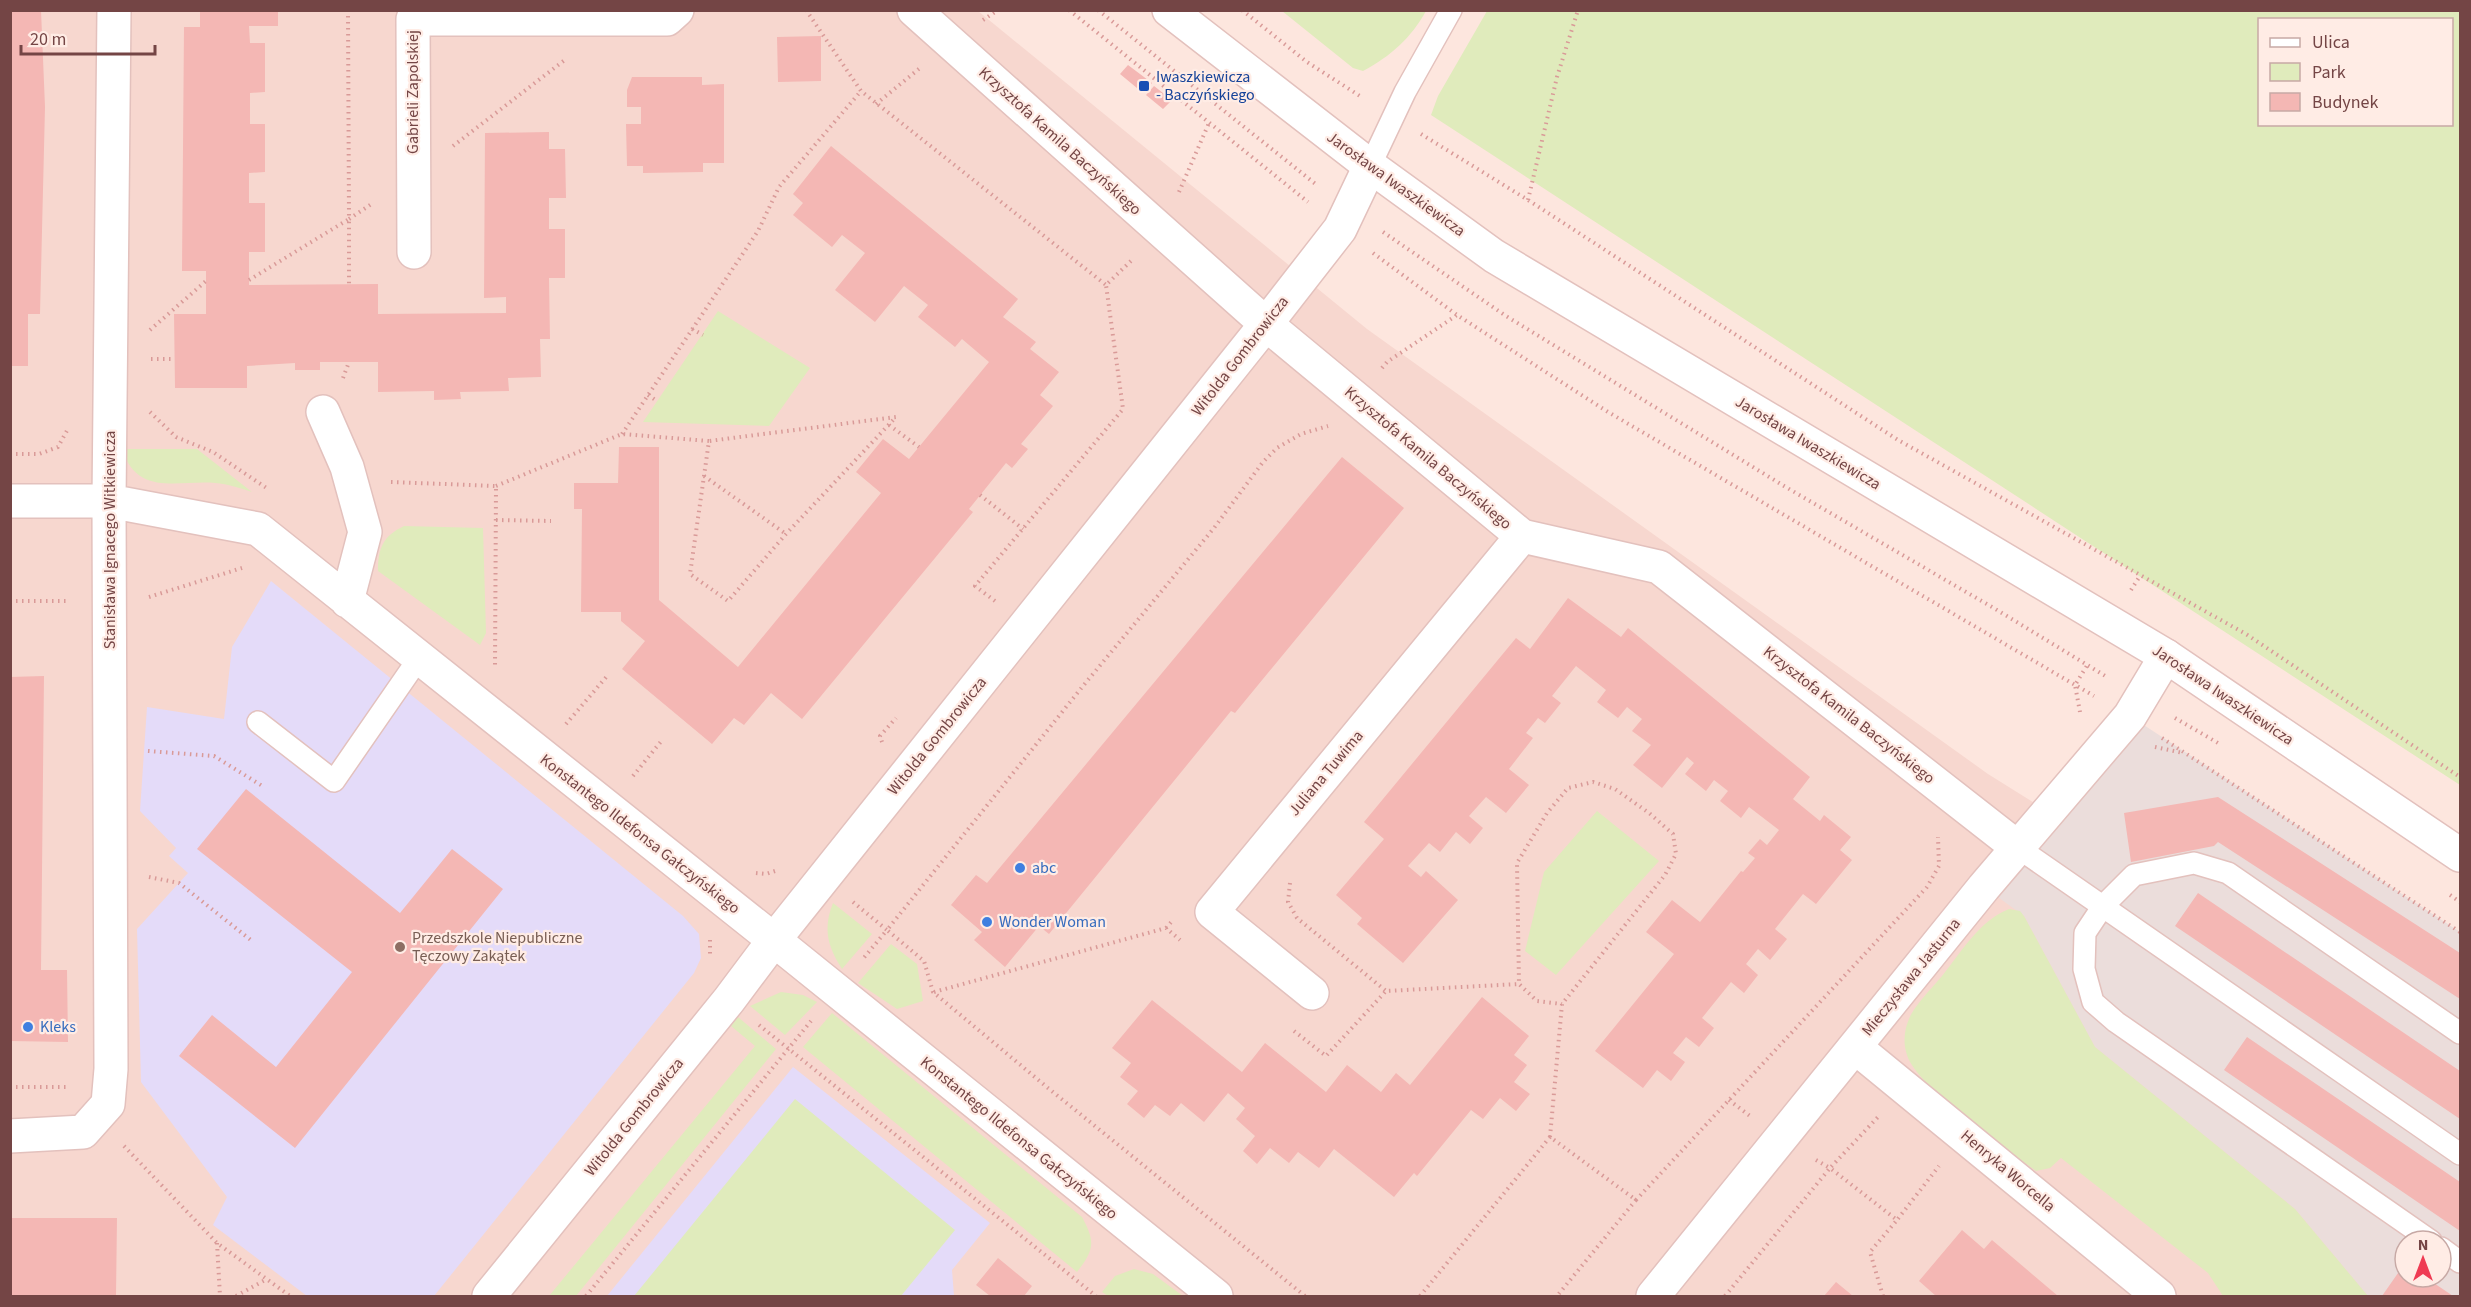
<svg xmlns="http://www.w3.org/2000/svg" width="2471" height="1307" font-family="'Source Sans 3',sans-serif">
	<style>
		.residential { fill: #f7d7cf; fill-rule: evenodd }
		.industrial { fill: #ebdddb; fill-rule: evenodd }
		.education { fill: #e4dbf9 }
		.green { fill: #e0ebbc; fill-rule: evenodd }
		.building { fill: #f4b7b4 }
		.lines { fill: none; stroke-linecap: round; stroke-linejoin: round }
		.service-casing { stroke: #e3c1bd; stroke-width: 24 }
		.minor-casing { stroke: #e3c1bd; stroke-width: 36 }
		.tertiary-casing { stroke: #e3c1bd; stroke-width: 36 }
		.path { stroke: #d99a98; stroke-width: 4; stroke-dasharray: 1.5 4.5; stroke-linecap: butt }
		.service { stroke: #fff; stroke-width: 21 }
		.minor { stroke: #fff; stroke-width: 33 }
		.tertiary { stroke: #fff; stroke-width: 33 }
		.transit-dot { fill: #1a4fb4; stroke: #ffece5; stroke-width: 2 }
		.shop-dot { fill: #3f7fe0; stroke: #ffece5; stroke-width: 2 }
		.education-dot { fill: #8d6e63; stroke: #ffece5; stroke-width: 2 }
		.labels { text-anchor: middle; dominant-baseline: central; stroke-width: 4.5; stroke-linejoin: round; paint-order: stroke }
		.transit-label { font-size: 16px; fill: #164399; stroke: #ffece5; text-anchor: start }
		.street-label { font-size: 16px; fill: #744545; stroke: #ffece5 }
		.shop-label { font-size: 16px; fill: #366cbe; stroke: #ffece5; text-anchor: start }
		.education-label { font-size: 16px; fill: #785e54; stroke: #ffece5; text-anchor: start }
	</style>
	<rect width="100%" height="100%" fill="#fde6de"/>
	<path class="residential" d="M10,11h968l389,318 621,445 98,61 374,126v335h-2449zM2405,1241h36v36h-36z"/>
	<path class="industrial" d="M2130,716l330,216v364h-92l-73,-87 -200,-162 -71,-131 -40,-29zM2405,1241h36v36h-36z"/>
	<path class="education" d="M271,581l412,335 16,18 2,24 -7,15 -260,323h-127l-94,-71 14,-28 -86,-115 -4,-153 51,-56 -19,-17 7,-8 -36,-37 7,-104 77,12 8,-72z
		M793,1067l197,156 -38,47 2,26h-347z"/>
	<path class="green" d="M1282,11h144c-15,27 -35,45 -63,60l-10,-3z
		M1487,11h973v774l-1029,-670 7,-19zM2260,20h192v104h-192z
		M718,311l92,57 -41,58 -126,-4z
		M122,449h75l55,43c-12,-4 -24,-8 -37,-9 -37,-3 -78,14 -93,-34z
		M404,526l79,2 3,105 -6,12 -102,-74c0,-23 5,-35 26,-45z
		M1597,811l62,50 -103,114 -31,-24 19,-79z
		M833,903l39,31 -30,35c-15,-23 -19,-41 -9,-66z
		M2009,909l11,2 4,5 71,131 200,162 73,87h-145l-15,-23 -147,-115 -11,10 -14,3c-28,-21 -120,-85 -129,-116 -4,-11 -3,-25 2,-36 5,-13 24,-32 33,-43 20,-25 37,-55 67,-67z
		M891,944l26,20 6,37 -26,8 -39,-26z
		M781,992l22,3 14,7 -32,33 -35,-29z
		M832,1013l250,204c13,24 13,32 -5,55l-274,-225z
		M738,1017l38,32 -200,247h-27l206,-250 -24,-20z
		M795,1099l160,131 -54,66h-267z
		M1134,1269l19,5 30,22h-75l-6,-4 13,-16z"/>
	<path class="building" d="M10,10h31l4,97 -5,207h-12v52h-18z
		M200,10h78v16h-29l1,17h15v49l-15,1v31h15v48l-16,1v30h16v49h-16v33l129,-1v30l128,-1v-16l-22,1 1,-165 64,-1v17h16l1,49h-17v31h16v49h-16l1,61h-10l1,38 -33,1 1,13 -49,1 1,7 -27,1v-9l-56,1v-30h-58v8h-25v-7l-48,3v22h-72l-1,-74h32v-43h-24l2,-244h16z
		M821,36v45l-43,1 -1,-45z
		M1128,65l24,18 -9,10 -23,-19z
		M632,77h70v8l22,-1v79h-21v9l-60,1v-7h-16l-1,-42h15v-17h-14v-17z
		M1154,86l18,14 -9,9 -17,-14z
		M831,146l187,153 -15,18 33,25 -6,7 29,23 -19,23 13,11 -32,38 7,5 -16,19 -6,-5 -37,46 4,3 -171,207 -31,-26 -27,32 -10,-7 -22,26 -90,-75 23,-28 -24,-20v-9h-40l1,-103h-8v-26h44l1,-36h40v153l79,67 143,-174 -25,-21 27,-33 26,20 80,-97 -27,-23 -7,8 -37,-30 10,-12 -24,-19 -29,36 -40,-32 30,-37 -23,-18 -10,12 -39,-32 10,-12 -10,-9z
		M1342,457l62,51 -169,205 -4,-2 -182,223 -10,-8 -34,41 -31,-27 8,-8 -31,-27 25,-30 11,8z
		M1568,598l53,39 7,-9 182,149 -17,22 27,22 4,-6 27,22 -11,13 12,10 -36,44 -13,-10 -28,35 12,10 -17,21 -12,-11 -12,15 12,11 -14,18 -13,-11 -29,36 12,10 -15,19 -13,-10 -13,16 12,9 -14,19 -14,-11 -14,18 -48,-37 79,-97 -28,-22 26,-32 28,22 41,-51 2,1 12,-14 -7,-5 12,-14 7,6 12,-15 -30,-23 -8,11 -21,-17 8,-10 -14,-11 -8,11 -21,-17 9,-11 -7,-6 -25,31 -29,-23 18,-20 -19,-14 10,-12 -15,-12 -9,11 -21,-16 9,-12 -30,-24 -24,30 9,7 -16,20 -7,-5 -12,15 7,5 -24,31 20,16 -23,28 -20,-16 -17,19 14,12 -13,16 -14,-12 -16,20 -11,-9 -21,23 13,11 5,-6 32,29 -55,63 -46,-39 5,-6 -26,-23 48,-56 -20,-17 152,-184 14,11z
		M44,676l-3,294h26l1,72 -58,-1v-364z
		M246,789l154,124 52,-64 51,40 -208,259 -116,-92 33,-41 64,52 76,-95 -155,-123z
		M2218,797l242,156v46l-242,-157 -4,4 -83,16 -7,-49z
		M2198,893l262,178v48l-285,-193z
		M1482,997l47,39 -15,19 13,10 -13,17 16,12 -14,17 -16,-13 -17,21 -12,-9 -54,66 -3,-3 -20,24 -60,-48 -15,19 -21,-16 -9,11 -19,-15 -13,16 -14,-13 12,-15 -19,-17 9,-11 -17,-15 -24,29 -23,-19 -11,13 -15,-11 -11,13 -17,-14 11,-13 -18,-14 11,-14 -19,-15 40,-48 90,72 23,-29 61,49 21,-27 34,27 15,-19 14,12z
		M2247,1037l213,145v49l-236,-161z
		M10,1218h107l-1,78h-106z
		M1962,1230l22,19 8,-9 66,56h-122l-17,-15z
		M998,1258l34,28 -8,10h-34l-14,-11z
		M2405,1263v14h20l28,19h-71z
		M1836,1282l17,14h-29z"/>
	<g class="lines">
		<defs>
			<path id="service" d="M1370,166l35,-74 46,-82
				M258,722l76,59 85,-123
				M2017,847l443,307
				M2431,1241l-315,-219 -23,-20 -9,-33 1,-36 18,-27 31,-31 60,-12 34,10 232,160
				M2441,1248l19,14"/>
			<path id="minor" d="M914,10l352,314 256,212 137,31 358,280
				M414,252l-1,-233h254l10,-9
				M323,412l24,55 18,65 -18,69
				M10,501h99l149,28 516,411 442,356
				M1312,993l-100,-81 310,-376
				M1855,1047l304,249
				M10,1136l73,-4 25,-28 3,-35 -2,-568 5,-491
				M489,1296l240,-296 45,-60 492,-616 74,-95 30,-63
				M1653,1296l331,-409 146,-171 36,-60"/>
			<path id="tertiary" d="M1169,10l201,156 124,90 672,400 294,199"/>
		</defs>
		<use href="#service" class="service-casing"/>
		<use href="#minor" class="minor-casing"/>
		<use href="#tertiary" class="tertiary-casing"/>
		<path class="path" d="M348,10l1,209
			M806,10l55,81 245,194
			M1069,10l239,192
			M1098,10l220,176
			M1242,10l65,52 56,36
			M983,20l15,-10
			M876,104l44,-36
			M1421,134l107,66 370,240 348,194 214,143
			M453,146l113,-87
			M1179,192l30,-69
			M1528,200l29,-123 21,-67
			M349,219l24,-16
			M1383,232l123,84 278,170 213,124 110,67
			M1373,253l84,62 151,97 486,284
			M249,280l100,-61v65
			M692,329l11,6
			M150,330l56,-49
			M151,359h24
			M1382,368l5,-6 70,-47
			M343,378l6,-16
			M648,395l9,6
			M150,412l26,25 37,15 55,37
			M889,425l30,22
			M622,434l136,-203 21,-44 82,-96
			M10,454h29l19,-7 11,-20
			M704,476l82,58
			M391,482l105,4 -1,181
			M496,486l126,-52 87,7 -19,133 38,27 58,-67 110,-117 -187,24
			M980,495l43,34
			M496,520l55,1
			M2131,590l9,-14
			M149,597l93,-29
			M10,601h60
			M995,601l-20,-15 148,-177 -17,-124 27,-26
			M2080,712l-5,-27 13,-21
			M2175,718l43,25
			M566,724l42,-49
			M2162,738l298,194
			M882,742l-2,-6 16,-18
			M2155,747l28,6
			M148,751l66,5 50,31
			M633,776l30,-37
			M756,873l10,1 12,-4
			M149,877l30,6 73,58
			M1290,883l-2,19 9,16 89,73
			M2450,895l10,7
			M853,902l34,28 -25,30
			M1166,928l7,-8
			M710,940v17
			M934,992l232,-64 14,12
			M759,1025l337,271
			M1294,1031l32,25 60,-65 133,-7
			M10,1087h58
			M1729,1100l21,16
			M1550,1137l12,-133 103,-129 11,-21 -3,-20 -24,-21 -34,-24 -22,-7 -25,6 -21,25 -30,50 2,121 18,17 25,3
			M124,1146l93,97 73,53
			M1816,1160l14,8 48,-51
			M1636,1200l291,-313 12,-21 -1,-29
			M217,1243l3,53
			M236,1296l31,-17
			M586,1296l225,-275
			M1305,1296l-257,-208 -115,-96 -9,-31 -37,-31 196,-244 131,-158 49,-66 14,-14 24,-14 27,-8
			M1420,1296l130,-159 86,63 -79,96
			M1725,1296l105,-128 67,52 42,-54
			M1883,1296l-13,-44 27,-32"/>
		<use href="#service" class="service"/>
		<use href="#minor" class="minor"/>
		<use href="#tertiary" class="tertiary"/>
	</g>
	<rect class="transit-dot" x="1138" y="80" width="12" height="12" rx="3"/>
	<g class="shop-dot">
		<circle cx="1020" cy="868" r="6"/>
		<circle cx="987" cy="922" r="6"/>
		<circle cx="28" cy="1027" r="6"/>
	</g>
	<circle class="education-dot" cx="400" cy="947" r="6"/>
	<g class="labels">
		<g class="transit-label">
			<text x="1156" y="77">Iwaszkiewicza<tspan x="1156" dy="18">- Baczyńskiego</tspan></text>
		</g>
		<g class="street-label">
			<text transform="translate(413 92) rotate(-90)">Gabrieli Zapolskiej</text>
			<text transform="translate(1060 141) rotate(42)">Krzysztofa Kamila Baczyńskiego</text>
			<text transform="translate(1396 184) rotate(36)">Jarosława Iwaszkiewicza</text>
			<text transform="translate(1240 356) rotate(-52)">Witolda Gombrowicza</text>
			<text transform="translate(1808 443) rotate(31)">Jarosława Iwaszkiewicza</text>
			<text transform="translate(1428 458) rotate(40)">Krzysztofa Kamila Baczyńskiego</text>
			<text transform="translate(110 540) rotate(-90)">Stanisława Ignacego Witkiewicza</text>
			<text transform="translate(2223 695) rotate(34)">Jarosława Iwaszkiewicza</text>
			<text transform="translate(1849 715) rotate(38)">Krzysztofa Kamila Baczyńskiego</text>
			<text transform="translate(937 736) rotate(-51)">Witolda Gombrowicza</text>
			<text transform="translate(1326 773) rotate(-50)">Juliana Tuwima</text>
			<text transform="translate(640 834) rotate(38)">Konstantego Ildefonsa Gałczyńskiego</text>
			<text transform="translate(1911 977) rotate(-51)">Mieczysława Jasturna</text>
			<text transform="translate(634 1117) rotate(-51)">Witolda Gombrowicza</text>
			<text transform="translate(1019 1138) rotate(39)">Konstantego Ildefonsa Gałczyńskiego</text>
			<text transform="translate(2008 1171) rotate(40)">Henryka Worcella</text>
		</g>
		<g class="shop-label">
			<text x="1032" y="868">abc</text>
			<text x="999" y="922">Wonder Woman</text>
			<text x="40" y="1027">Kleks</text>
		</g>
		<g class="education-label">
			<text x="412" y="938">Przedszkole Niepubliczne<tspan x="412" dy="18">Tęczowy Zakątek</tspan></text>
		</g>
	</g>
	<rect width="2471" height="1307" fill="none" stroke="#744545" stroke-width="24"/>
	<rect x="2258" y="18" width="195" height="108" fill="#ffece5" stroke="#c7a9a5" stroke-width="1.5"/>
	<rect x="2270" y="38" width="30" height="9" fill="#ffffff" stroke="#c7a9a5" stroke-width="1.5"/>
	<text x="2312" y="48" font-size="18" fill="#744545">Ulica</text>
	<rect x="2270" y="63" width="30" height="18" fill="#e0ebbc" stroke="#c7a9a5" stroke-width="1.5"/>
	<text x="2312" y="78" font-size="18" fill="#744545">Park</text>
	<rect x="2270" y="93" width="30" height="18" fill="#f4b7b4" stroke="#c7a9a5" stroke-width="1.5"/>
	<text x="2312" y="108" font-size="18" fill="#744545">Budynek</text>
	<g transform="translate(2423 1259)"><circle r="28" fill="#ffece5" stroke="#c7a9a5" stroke-width="1.5"/>
	<path d="M0-4.5L10 22L0 15L-10 22Z" fill="#ef3b53"/>
	<text y="-9" font-size="16" font-weight="bold" text-anchor="middle" fill="#744545">N</text>
	</g>
	<path d="M21 45v9h134v-9" fill="none" stroke="#744545" stroke-width="3"/>
	<text x="30" y="45" font-size="18" fill="#744545" stroke="#ffece5" stroke-width="4.5" paint-order="stroke">20 m</text>
</svg>
